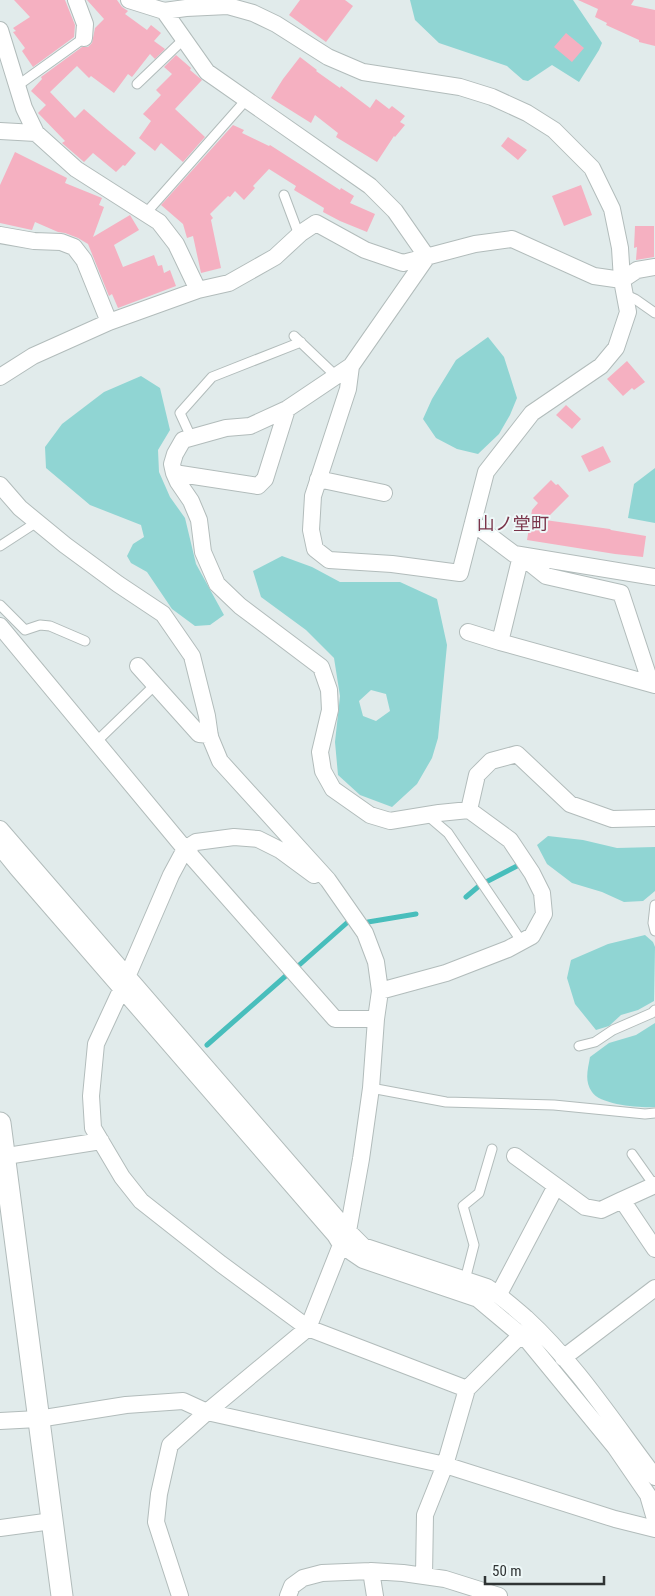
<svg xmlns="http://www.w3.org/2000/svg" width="655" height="1596" font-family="'Roboto Condensed','Noto Sans JP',sans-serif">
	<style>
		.green { fill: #90d5d3; fill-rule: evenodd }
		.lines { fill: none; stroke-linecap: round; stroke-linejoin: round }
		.stream { stroke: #48bebc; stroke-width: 5 }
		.building { fill: #f5b0c1 }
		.service-casing { stroke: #b2bcbb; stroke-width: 11 }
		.minor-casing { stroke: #b2bcbb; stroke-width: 18 }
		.tertiary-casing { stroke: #b2bcbb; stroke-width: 23 }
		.service { stroke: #fff; stroke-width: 9 }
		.minor { stroke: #fff; stroke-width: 16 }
		.tertiary { stroke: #fff; stroke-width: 21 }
		.labels { text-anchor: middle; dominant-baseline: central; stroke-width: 4; stroke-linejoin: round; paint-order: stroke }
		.quarter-label { font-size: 18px; fill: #7a344a; stroke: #eef8f8 }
	</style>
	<rect width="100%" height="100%" fill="#e1ebeb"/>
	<path class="green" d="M410,0h163l29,43 -3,7 -20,32 -27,-17 -24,16 -5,-1 -16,-14 -68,-23 -24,-23z
		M488,337l16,20 13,41 -7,17 -11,19 -21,20 -21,-5 -21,-11 -13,-19 9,-20 24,-39z
		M141,376l19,12 10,42 -12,20 1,22 11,25 15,21 11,46 28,51 -14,10 -15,1 -23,-17 -25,-37 -16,-9 -4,-7 6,-12 11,-7 -3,-12 -51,-20 -44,-37 -1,-21 17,-23 42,-32z
		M655,468v55l-27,-5 6,-34z
		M282,556l30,11 28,15h60l37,17 10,46 -9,93 -6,20 -15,26 -25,23 -32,-12 -22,-20 -3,-33 5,-46 -6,-38 -28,-28 -45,-33 -8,-26zM371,690l15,4 4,17 -14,10 -13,-5 -4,-15z
		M548,836l35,4 34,8 38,-1v44l-12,10 -19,1 -22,-10 -30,-9 -25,-19 -10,-19z
		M645,935l8,7 2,5 -1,54 -16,9 -17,5 -12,11 -13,4 -21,-26 -8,-26 4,-18 37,-16z
		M655,1023v84c-14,1 -55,-2 -63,-15 -8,-11 -4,-23 -2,-35l19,-14 27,-8z"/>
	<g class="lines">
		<path class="stream" d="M486,882l31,-16
			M466,897l13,-11
			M368,922l48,-8
			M297,967l52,-46
			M207,1045l82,-72"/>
	</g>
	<path class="building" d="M14,0h51l10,25 -1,12 -41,30 -11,-16 3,-3 -12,-16 3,-1 -3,-3 17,-11z
		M87,0h30l5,7 6,4 -3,3 22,16 4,-5 10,8 -7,8 11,8 -10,10 -5,-5 -18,23 -4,-3 -14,19 -23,-17 -2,2 -12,-12 -27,26 25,26 9,-9 24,21 28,23 -11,13 -2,-1 -7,7 -23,-19 -9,9 -22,-19 3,-2 -27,-28 8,-8 -15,-14 11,-12 -1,-2 41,-30h6l4,-4 3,-15 9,-9z
		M300,0h45l8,6 -27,36 -37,-27z
		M578,0h56l-3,5 24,5v36l-16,-4v-2l-33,-15 1,-2 -12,-6 3,-8z
		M566,33l18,15 -12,14 -18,-15z
		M176,55l15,13 -1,2 12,10 -27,29 30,28 -22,25 -22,-19 -6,8 -16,-13 12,-17 -8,-7 18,-19 -5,-5 16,-16 -8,-7z
		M300,57l17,13 -1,1 24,17 1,-2 29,22 6,-9 13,10 3,-3 13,10 -5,6 5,3 -10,12 -1,-1 -17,26 -41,-25 2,-4 -23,-18 -4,8 -40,-25 12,-19z
		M233,125l11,5 -2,3 27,13 1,-1 70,45 1,-2 13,8 -4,7 25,11 -8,18 -27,-11 -17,-9 1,-4 -30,-18 2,-4 -27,-17 -16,17 2,2 -11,12 -9,-9 -5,6 -2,-1 -18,18 3,4 -2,2 10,48 -20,5 -8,-37 -6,2 -4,-14 -22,-19z
		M508,137l19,13 -9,10 -17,-14z
		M15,152l52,26 -2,5 37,15 -3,7 5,2 -11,30 37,-22 9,15 -25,15 9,22 31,-12 4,11 4,-1 2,8 6,-3 6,16 -58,22 -6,-14 -3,2 -21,-52 -10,-6 -13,-5 -7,-1 -23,-10 -3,8 -32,-7v-38z
		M581,185l11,30 -28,11 -12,-30z
		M635,226h19v31l-18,3 1,-13 -3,1z
		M627,361l18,21 -11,8 -2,-2 -9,8 -16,-17z
		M566,405l15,14 -9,10 -16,-14z
		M603,446l8,16 -22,10 -8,-16z
		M551,480l5,5 2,-1 11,12 -24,24 65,9 1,1 35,6 -3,21 -28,-3 -88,-14 5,-30 6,-7 -5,-5z"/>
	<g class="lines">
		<defs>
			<path id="service" d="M137,84l47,-45
				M17,86l67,-48
				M284,195l15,40
				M146,213l100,-113
				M624,294l11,5 20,14
				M294,336l42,40
				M191,437l-11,-24 32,-36 89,-35
				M0,546l37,-24
				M0,605l25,25 15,-5 10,1 35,15
				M96,742l59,-57
				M427,815l21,18 74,109
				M655,905l-2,18 2,8
				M579,1046l16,-4 18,-12 39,-17 3,-3
				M371,1088l75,14 108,3 91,9 10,-1
				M632,1154l22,31
				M465,1280l9,-35 -11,-39 16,-13 13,-44"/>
			<path id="minor" d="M76,0l9,24 -1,14
				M129,0l35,11 22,-3 42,-2 25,7 23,11 52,33 35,15 97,15 32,10 35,16 27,17 38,38 20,41 8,39 2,32 6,32 -12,36 -15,18 -69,47 -46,59 -26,101 -68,-9 -63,-4 -14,-11 -4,-19 2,-34 35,-107 3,-23
				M164,11l43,61 163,114 25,25 32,46
				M0,30l24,78 12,25 40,36 83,53 17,22 22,46
				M0,131l36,2
				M0,235l34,6 27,1 13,5 10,13 25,62
				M0,377l33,-21 76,-34 89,-32 31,-7 46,-26 26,-24 15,-10 49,27 38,13 72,-19 37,-5 82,37 28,4 15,-10 18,-3
				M174,473l84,13 7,-7 22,-70
				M318,479l66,14
				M0,485l20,23 45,37 53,39 45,30 29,42 15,60 3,21 10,24 108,119 37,53 11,29 4,29 -4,28 -5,69 -10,71 -13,72 -7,14 -33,83 -101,84 -37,33 -11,49 -3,28 24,74
				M473,523l41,31 141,23
				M0,626l185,223 150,170h41
				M468,632l32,10 155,43
				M500,642l21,-86 25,20 75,17 28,85
				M138,666l61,68 11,1
				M469,810l8,-35 14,-14 26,-7 53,50 42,15 43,-1
				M0,829l348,402 15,15 124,41c14,9 26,20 39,31 50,46 88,105 129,159
				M0,847l17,21 318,367 6,10 22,15 115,39 50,42 87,106 33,48 7,24
				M314,875l-34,-25 -22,-11 -24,-2 -38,5 -11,7 -14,26 -44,102 -31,67 -5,52 2,32 29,49 19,24 80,63 87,64 159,61
				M380,991l66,-18 62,-24 24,-13 12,-22 -2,-21 -10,-20 -22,-33 -41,-30 -30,3 -49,8 -20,-6 -37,-26 -10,-18 -3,-19 10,-42 -1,-20 -8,-23 -81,-61 -23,-22 -14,-32 -4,-32 -8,-19 -13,-19 -4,-9 -2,-9 3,-10 8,-14 43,-12 24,-2 37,-17 64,-43 76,-109
				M515,1156l70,51 16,3 21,-10
				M0,1157l101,-16
				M655,1185l-33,15 33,49
				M499,1294l57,-108
				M563,1358l92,-70
				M0,1421l38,-2 88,-14 57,-4 24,11 238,53 170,54 40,10
				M0,1528l52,-7
				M371,1571l4,25
				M424,1576l1,-61 20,-50 22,-76 53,-53
				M288,1596l4,-10 11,-8 19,-5 49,-2 32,2 42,6 54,17"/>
			<path id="tertiary" d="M0,1123l62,473"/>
		</defs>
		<use href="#service" class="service-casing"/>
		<use href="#minor" class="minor-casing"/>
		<use href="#tertiary" class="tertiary-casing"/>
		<use href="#service" class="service"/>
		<use href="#minor" class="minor"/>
		<use href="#tertiary" class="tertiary"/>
	</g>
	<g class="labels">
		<g class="quarter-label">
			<text x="513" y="523">山ノ堂町</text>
		</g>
	</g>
	<path d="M485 1576v8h119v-8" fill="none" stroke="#303434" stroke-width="2.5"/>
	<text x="492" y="1576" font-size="15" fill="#303434" stroke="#eef8f8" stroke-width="4" paint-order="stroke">50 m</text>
</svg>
